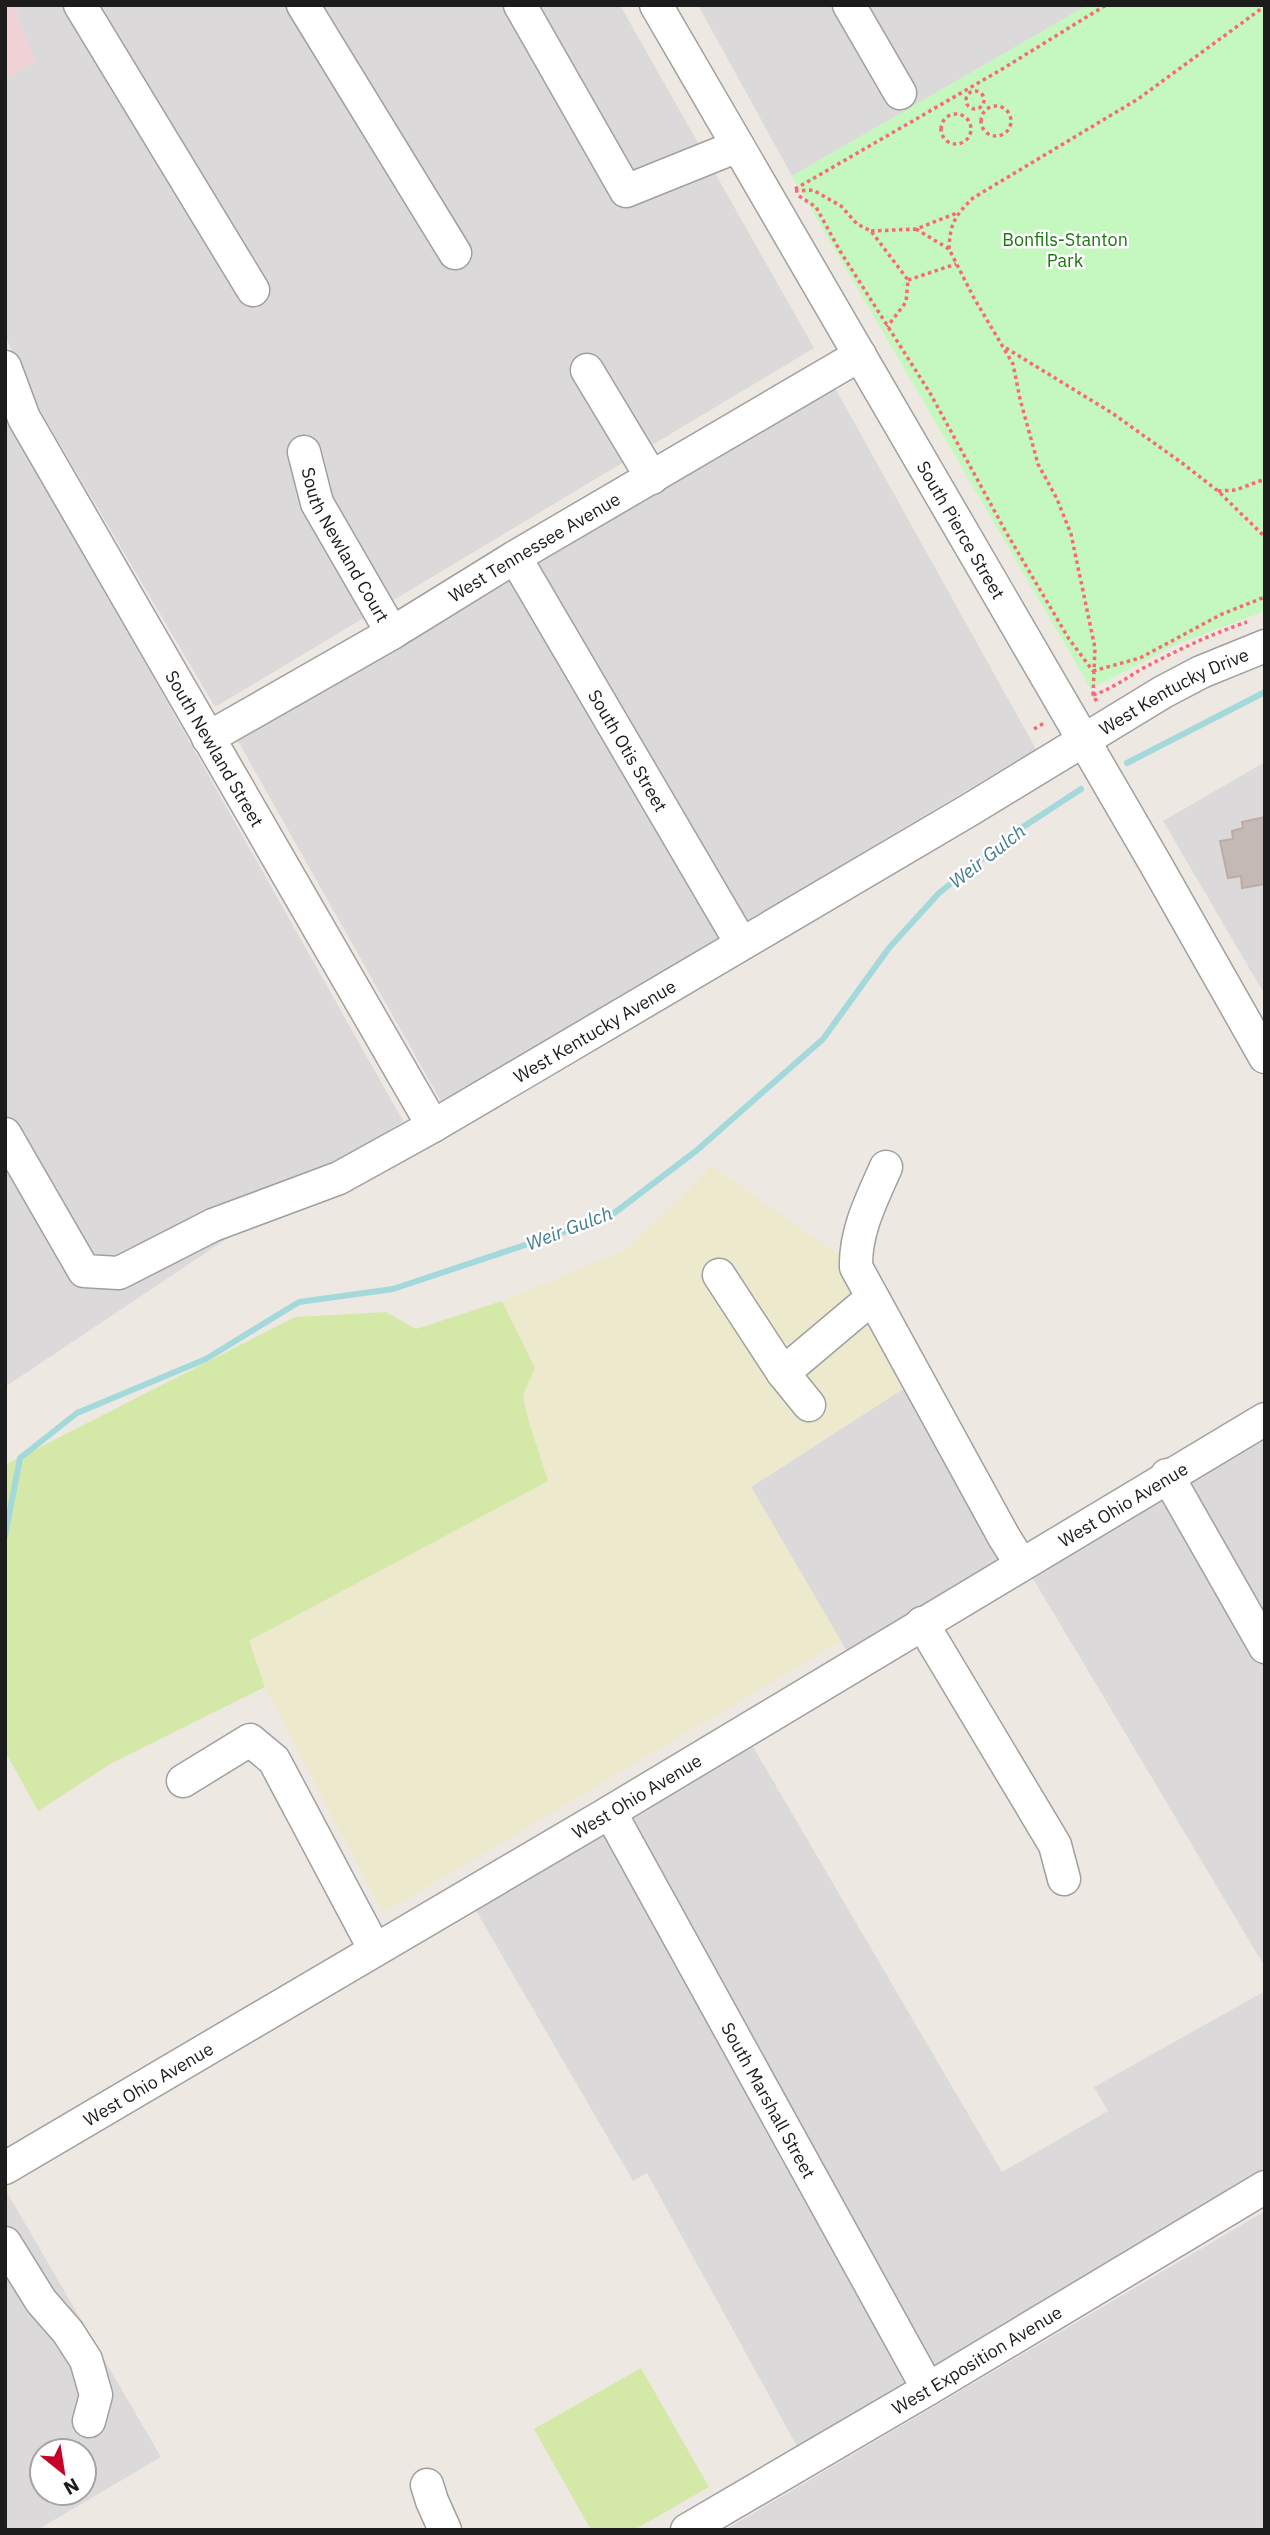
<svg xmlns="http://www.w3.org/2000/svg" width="1270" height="2535" font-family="'IBM Plex Sans',sans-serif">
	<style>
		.residential { fill: #dbd9da; fill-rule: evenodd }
		.commercial { fill: #efd1d6 }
		.farmland { fill: #ede9cd }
		.grass { fill: #d4e8a8 }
		.park { fill: #c5f8bf }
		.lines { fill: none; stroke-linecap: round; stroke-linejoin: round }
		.stream { stroke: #a3d9db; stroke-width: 6 }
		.building { fill: #c5b9b6; stroke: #bfaba5; stroke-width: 2 }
		.minor-casing { stroke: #a0a0a0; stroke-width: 35 }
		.path { stroke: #f86976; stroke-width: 3.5; stroke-dasharray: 3.5 3.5; stroke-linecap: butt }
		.minor { stroke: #fff; stroke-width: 32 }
		.labels { text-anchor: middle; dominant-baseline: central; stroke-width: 5; stroke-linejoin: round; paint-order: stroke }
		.park-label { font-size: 18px; fill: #18790c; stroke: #fff }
		.street-label { font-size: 18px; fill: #1c1c1c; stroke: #fff }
		.water-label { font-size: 19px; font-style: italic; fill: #417a93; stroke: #fff }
	</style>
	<rect width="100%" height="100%" fill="#eee8e2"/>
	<path class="residential" d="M19,5h601l194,343 -599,359 -187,-317 -23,-55v-255l30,-19 -19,-45z
		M698,5h390l-296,171z
		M835,388l201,361 -594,354 -204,-362z
		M5,414l398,707 -398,266z
		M1265,762v233l-102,-174z
		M906,1387l99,175 -155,95 -99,-170z
		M1265,1440v527l-233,-390z
		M752,1745l250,427 106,-61 -14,-24 171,-96v179l-466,280 -152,-277 -14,8 -158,-272z
		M5,2189l156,268 -124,73h-32zM42,2451h42v42h-42z
		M1265,2211v319h-540z"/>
	<path class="commercial" d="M5,5h14l-3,11 19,45 -30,19z"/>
	<path class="farmland" d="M712,1166l130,91 64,130 -155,100 90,154 -458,272 -118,-226 -17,-45 300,-161 -20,-62 -5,-24 12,-27 -33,-67 125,-52z"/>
	<path class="grass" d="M502,1301l33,67 -12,27 5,24 20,62 -299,160 16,46 -153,76 -74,48 -33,-60v-286l290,-148 91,-5 30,17z
		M641,2368l68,119 -75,43h-43l-57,-101z"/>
	<path class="park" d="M1088,5h177v606l-90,34 -84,44 -299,-513z"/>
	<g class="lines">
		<path class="stream" d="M1127,763l138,-71
			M5,1536l15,-78 57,-45 129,-54 93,-57 94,-13 216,-72 87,-66 127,-112 66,-91 50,-55 78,-62 64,-42"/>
	</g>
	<path class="building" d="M1265,817v67l-23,4 -1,-12 -13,2 -8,-37 13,-2 -1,-8 11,-3 -1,-6z"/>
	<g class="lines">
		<defs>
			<g id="minor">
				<path d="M80,5l173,285"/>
				<path d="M303,5l152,248"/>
				<path d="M520,5l106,186 112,-45"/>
				<path id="s1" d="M656,5l499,858 110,194"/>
				<path d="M849,5l51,88"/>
				<path id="s2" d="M5,367l19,51 409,708"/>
				<path d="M587,370l65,108"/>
				<path id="s3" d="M304,452l13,51 75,130"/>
				<path id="s4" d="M515,557l226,386"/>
				<path id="s5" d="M208,738l184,-105 123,-76 345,-202"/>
				<path id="s6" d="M5,1134l79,137 35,2 94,-48 126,-47 94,-52 538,-317 192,-117 38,-20 64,-26"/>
				<path d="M886,1167c-14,32 -31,64 -30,100l148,270 17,27"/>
				<path d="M719,1275l64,98"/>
				<path d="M809,1405l-26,-32 89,-75"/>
				<path d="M1167,1475l98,172"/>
				<path d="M922,1623l133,222 9,34"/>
				<path d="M183,1781l67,-41 24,20 101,190"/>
				<path id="s7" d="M610,1812l318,577"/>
				<path id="s8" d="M5,2168l605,-356 655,-393"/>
				<path d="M5,2243l36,58 27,31 18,28 10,35 -7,26"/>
				<path d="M427,2485l5,16 13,29"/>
				<path id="s9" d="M687,2530l241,-141 337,-202"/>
			</g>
		</defs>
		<use href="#minor" class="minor-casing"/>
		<path class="path" d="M966 100a9 9 0 1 1 18 0a9 9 0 1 1-18 0Z
			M981 121a15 15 0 1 1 30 0a15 15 0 1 1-30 0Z
			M941 129a15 15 0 1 1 30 0a15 15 0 1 1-30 0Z
			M795,189l204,-118 107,-66
			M795,191l18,-1 28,16 16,18 14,7 37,49 -2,22 -19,25
			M799,196l17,11 24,44 90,142 76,139 63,107 24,32
			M916,229l33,20 25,49 39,66 7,35 18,65 19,35 14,35 24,114 -2,47 4,7
			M871,231l45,-2 41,-16
			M949,249c1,-26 6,-33 24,-51l165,-99 127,-93
			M908,280l48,-16
			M1006,348l106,65 70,50 36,28 47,46
			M1218,491l18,-1 29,-11
			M1093,671l47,-13 82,-44 43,-17
			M1093,695c22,-7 38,-21 58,-31 31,-16 63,-31 96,-42
			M1034,729l10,-6"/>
		<use href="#minor" class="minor"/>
	</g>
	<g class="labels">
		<g class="park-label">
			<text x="1065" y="239">Bonfils-Stanton<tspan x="1065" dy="21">Park</tspan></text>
		</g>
		<g class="street-label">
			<text stroke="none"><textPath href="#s1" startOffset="607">South Pierce Street</textPath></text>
			<text stroke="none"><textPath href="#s3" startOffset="102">South Newland Court</textPath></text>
			<text stroke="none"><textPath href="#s5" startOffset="378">West Tennessee Avenue</textPath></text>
			<text stroke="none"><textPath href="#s6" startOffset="1400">West Kentucky Drive</textPath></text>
			<text stroke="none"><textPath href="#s2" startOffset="436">South Newland Street</textPath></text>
			<text stroke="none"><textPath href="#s4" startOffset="224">South Otis Street</textPath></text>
			<text stroke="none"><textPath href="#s6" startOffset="728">West Kentucky Avenue</textPath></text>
			<text stroke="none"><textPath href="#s8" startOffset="1300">West Ohio Avenue</textPath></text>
			<text stroke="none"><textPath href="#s8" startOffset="733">West Ohio Avenue</textPath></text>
			<text stroke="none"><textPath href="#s8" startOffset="166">West Ohio Avenue</textPath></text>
			<text stroke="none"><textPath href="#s7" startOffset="329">South Marshall Street</textPath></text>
			<text stroke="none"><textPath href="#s9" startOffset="336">West Exposition Avenue</textPath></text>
		</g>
		<g class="water-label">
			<text transform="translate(987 856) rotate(-38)">Weir Gulch</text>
			<text transform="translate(569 1228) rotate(-21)">Weir Gulch</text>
		</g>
	</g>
	<rect width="1270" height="2535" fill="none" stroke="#1c1c1c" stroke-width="14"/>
	<g transform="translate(63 2472) rotate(150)"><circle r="33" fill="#ffffff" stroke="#a4a4a4" stroke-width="2"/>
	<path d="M0-5L12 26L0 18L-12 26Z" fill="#c70228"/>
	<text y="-10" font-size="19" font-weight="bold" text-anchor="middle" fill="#1c1c1c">N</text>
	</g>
</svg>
